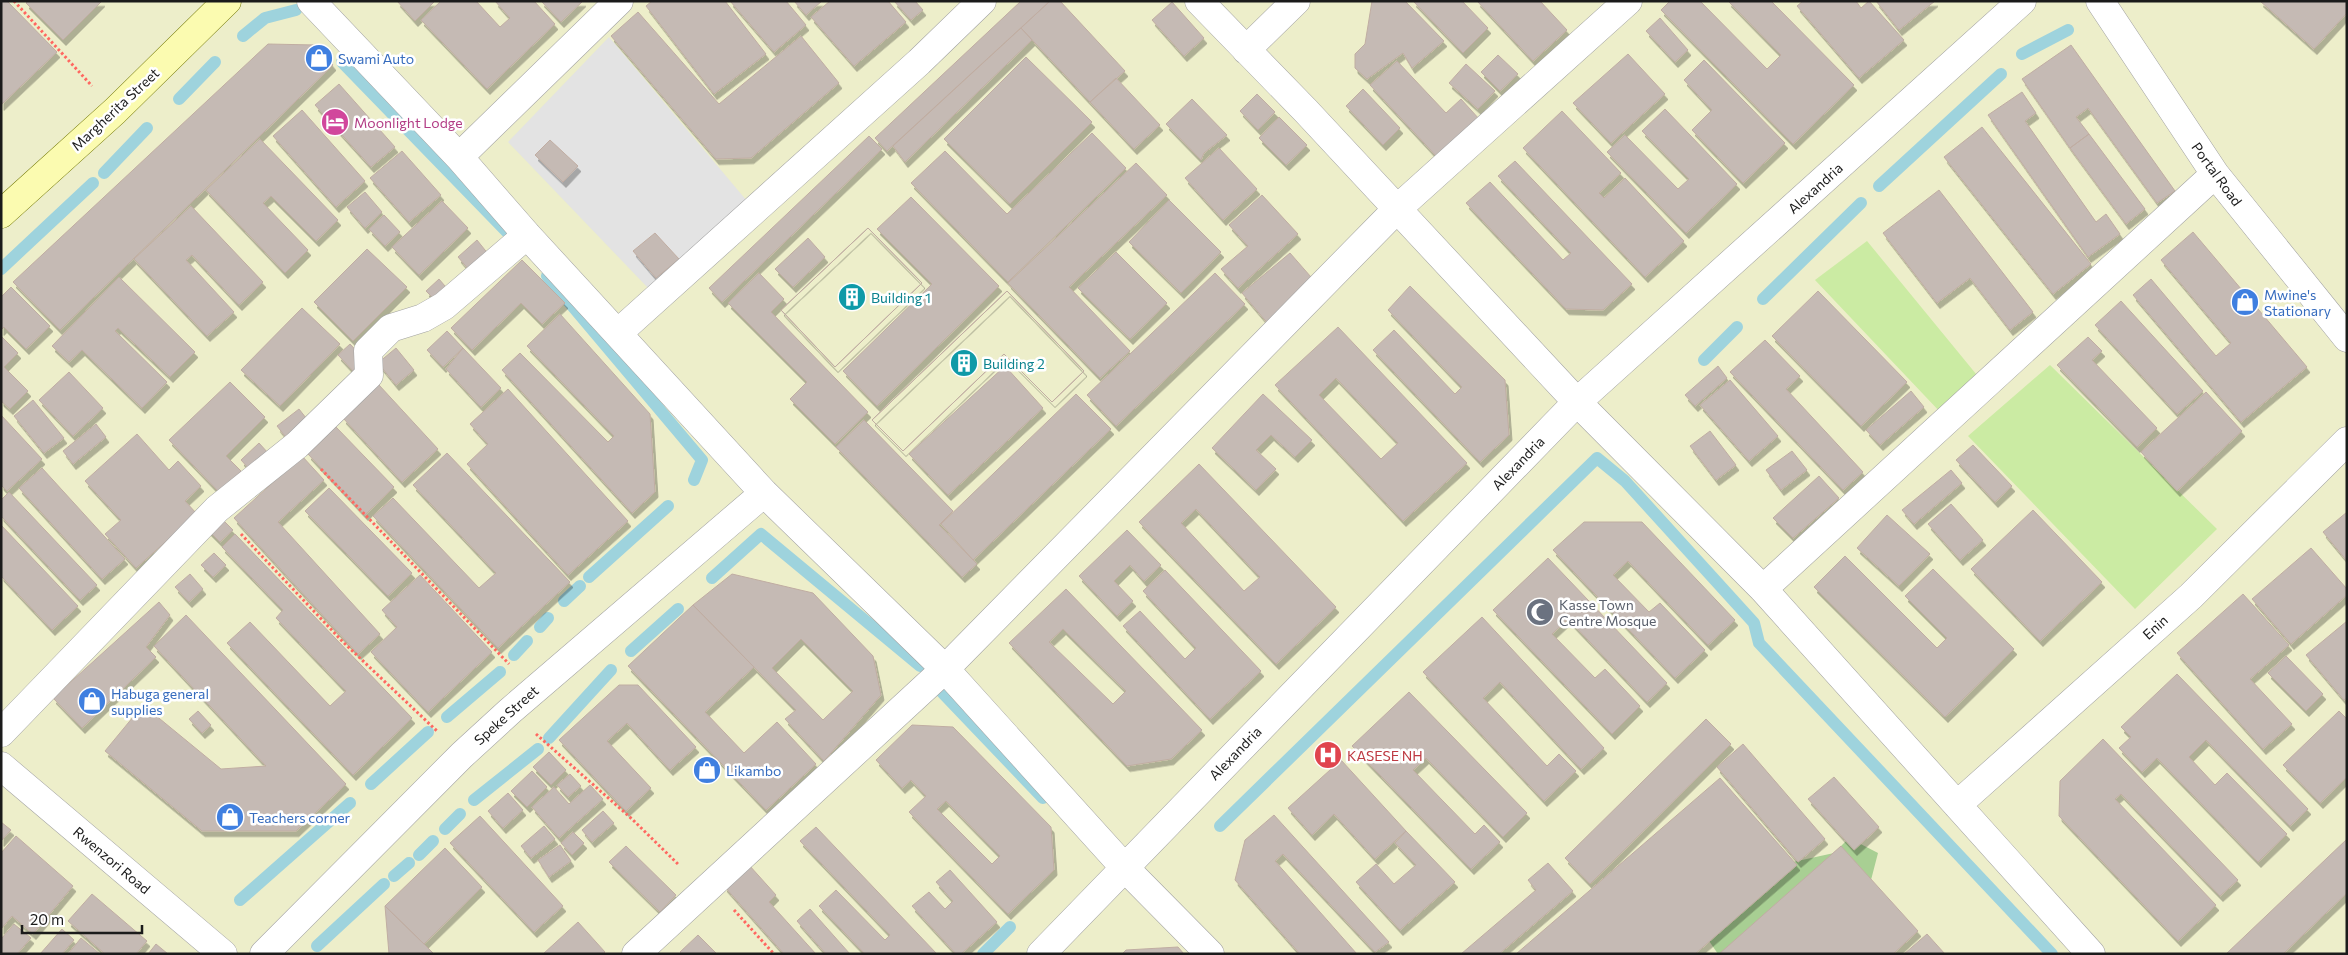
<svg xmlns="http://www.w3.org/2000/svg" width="2348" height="955" font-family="Commissioner,sans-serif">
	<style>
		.farmland { fill: #edeeca }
		.grass { fill: #cbeba3 }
		.forest { fill: #a8cf93 }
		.parking { fill: #e3e3e3 }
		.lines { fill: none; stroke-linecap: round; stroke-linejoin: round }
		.stream { stroke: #9ed3dd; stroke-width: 12 }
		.building { fill: #c5bab4; stroke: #c0ada2; fill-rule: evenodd; filter: url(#shadow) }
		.street-casing { stroke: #a2a2a2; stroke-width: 29 }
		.secondary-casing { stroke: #6f7401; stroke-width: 29 }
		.path { stroke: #ff6760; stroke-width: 3; stroke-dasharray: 2.5 2.5; stroke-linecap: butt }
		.street { stroke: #fff; stroke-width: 28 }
		.secondary { stroke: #fbfbb0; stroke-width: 28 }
		.labels { text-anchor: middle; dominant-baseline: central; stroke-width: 5; stroke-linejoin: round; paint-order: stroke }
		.shop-label { font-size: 14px; fill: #366cbe; stroke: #fff; text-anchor: start }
		.street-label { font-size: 14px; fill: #1b1b1b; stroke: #fff }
		.hotel-label { font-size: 14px; fill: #b23c85; stroke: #fff; text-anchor: start }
		.culture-label { font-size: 14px; fill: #0d838f; stroke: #fff; text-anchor: start }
		.worship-label { font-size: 14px; fill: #5b616d; stroke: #fff; text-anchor: start }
		.health-label { font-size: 14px; fill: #be3a42; stroke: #fff; text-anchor: start }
	</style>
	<defs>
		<filter id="shadow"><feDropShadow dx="3" dy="5.5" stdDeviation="0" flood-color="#0004"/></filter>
	</defs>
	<rect width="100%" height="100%" fill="#eee8e0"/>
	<path class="farmland" d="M1,1h2346v953h-2346z"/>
	<path class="grass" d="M1867,241l114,139 -39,34 -127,-134z
		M2050,365l167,164 -82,80 -167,-173z"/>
	<path class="forest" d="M1849,838l29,15 -22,85 -18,16h-120l-11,-16 67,-72 60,-13z"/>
	<path class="parking" d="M609,37l138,164 -98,88 -141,-147z"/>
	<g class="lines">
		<path class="stream" d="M243,36l22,-18 31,-8
			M2022,54l46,-24
			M342,62l167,172
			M179,99l36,-37
			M104,173l43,-45
			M1879,186l122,-112
			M1,269l92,-86
			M547,276l155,184 -8,20
			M1763,299l98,-96
			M1704,360l33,-33
			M589,577l79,-71
			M712,578l49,-44 159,132
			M564,601l16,-15
			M540,627l8,-9
			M631,651l47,-42
			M514,655l13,-14
			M940,690l103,108
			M447,717l53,-45
			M549,738l62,-68
			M371,784l57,-52
			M474,800l64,-51
			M1220,826l377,-368 28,23 129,142 5,20 293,311
			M445,829l15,-15
			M419,855l14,-14
			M394,876l15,-13
			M240,900l110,-97
			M317,946l67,-62
			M983,954l27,-27"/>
	</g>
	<path class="building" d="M1,1h6l50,51 -56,53z
		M28,1h74l-39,39 -37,-37z
		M397,1h38l-20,20z
		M441,1h35l24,26 10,-9 -15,-17h39l21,23 -68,65 -66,-69z
		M541,1h42l-22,21z
		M652,1h73l41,53 -52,40 -68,-88z
		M730,1h56l20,24 -32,27z
		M794,1h28l-16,14z
		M830,1h58l18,21 -52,44 -43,-49z
		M894,1h21l8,9 -12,10z
		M1021,1h29l-163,150 -12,-13z
		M1050,1h10l65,70 -35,31 -69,-74z
		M1372,1h33l39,40 -32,27 -9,-15 -36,26 -12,-11v-14l10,-10z
		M1413,1h49l26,27 -25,25z
		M1477,1h63l27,29 -34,31z
		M1670,1h30l67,68 14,-14 -53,-54h43l83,84 -61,59 -132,-134z
		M1803,1h53l5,7 8,-7 35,39 -45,38 -62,-72z
		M1876,1h59l-36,29z
		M2260,1h87v12l-33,36z
		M1172,2l32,36 -20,18 -32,-36z
		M638,12l81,92 82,-68 38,47 -88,75 -35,1 -105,-123z
		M1660,18l28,32 -13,12 -29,-31z
		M1021,28l11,12 -127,122 -12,-16z
		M268,44l48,1 17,20 -273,265 -47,-48z
		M2071,45l104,146 -18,12 -69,-95 -12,9 13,17 -19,14 -48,-69z
		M1628,54l37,40 -54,49 -38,-40z
		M1498,55l20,19 -18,17 -19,-19z
		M1026,57l66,65 -82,82 -66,-65z
		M1704,60l81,83 -42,40 -51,-53 20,-20 -28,-30z
		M1397,61l49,52 15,-14 19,21 -42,38 -68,-73z
		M1466,64l29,27 -17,18 -29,-26z
		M1116,78l44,47 -26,24 -44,-47z
		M339,84l56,63 -24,20 -56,-62z
		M1363,89l37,39 -17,17 -37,-39z
		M2022,92l14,21 -11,8 71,101 10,-8 14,20 -32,23 -100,-142z
		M1257,94l18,18 -17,18 -18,-19z
		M1192,99l35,36 -23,18 -3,7 -35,-36z
		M1665,109l72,75 -51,49 -79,-81 18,-17 53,54 11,-10 -47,-48z
		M302,110l63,71 -29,26 -63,-71z
		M1562,111l59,62 -22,20 5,5 21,-20 59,63 -39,36 -122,-129z
		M1279,117l28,28 -21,20 -27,-27z
		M1982,127l109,137 -38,30 -109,-137z
		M1092,133l34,35 -118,114 -97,-99 34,-32 62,63z
		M2089,134l56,75 -19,15 -56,-76z
		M869,136l13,13 -160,153 -13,-14z
		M260,139l78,81 -22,21 -45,-45 -8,7 45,47 -23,23 -79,-83z
		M550,140l28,26 -15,16 -28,-27z
		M1219,148l38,41 -34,31 -38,-42z
		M402,151l39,44 -32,27 -39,-44z
		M1515,161l117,123 -29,26 -37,-1 -100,-106 24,-21 73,78 8,-7 -73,-77z
		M1136,163l31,32 -98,92 61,64 -30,27 -92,-95z
		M1939,190l94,122 -23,18 -40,-52 -33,25 -54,-70z
		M365,192l17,20 -17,16 -18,-21z
		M1262,195l36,39 -60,54 -17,-19 27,-23 -19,-21z
		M911,197l88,89 -122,120 -34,-35 89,-87 -55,-55z
		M1169,200l52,52 -40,41 -52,-51z
		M442,201l26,27 -49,47 -27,-28z
		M191,206l72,76 -24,23 -47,-50 -6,5 48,52 -27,24 -73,-77z
		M384,215l16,17 -15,14 -16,-17z
		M868,228l54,55 -87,84 -54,-57z
		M868,228l54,55 -87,84 -54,-57z
		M2193,232l114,135 -66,55 -108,-127 18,-16 65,77 15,-13 -70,-83z
		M655,233l24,26 -23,19 -23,-27z
		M808,238l17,19 -32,30 -18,-18z
		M477,240l12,15 -19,16 -12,-14z
		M367,249l40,38 -54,54 -39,-39z
		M1116,252l51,51 -37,36 -52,-51z
		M1290,253l28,32 -48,41 -28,-33z
		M522,260l43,43 -23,21 -21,-21 -49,47 -21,-22z
		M759,273l25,26 -13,13 97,100 -33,32 -45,-45 17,-17 -79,-79z
		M1215,273l30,31 -129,122 -29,-31z
		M119,277l76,75 -25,25 -52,-49 -3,3 52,51 -25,26 -60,-58 -13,12 -17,-16z
		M439,279l12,14 -12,11 -13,-13z
		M1410,286l95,94 4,55 -29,27 -107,-112 21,-20 61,64 7,-7 -74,-77z
		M11,287l39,39 -24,23 -22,-22 -3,3v-33z
		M1007,291l77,80 -32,31 -48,-48 -101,97 -31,-31z
		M1007,291l77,80 -32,31 -48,-48 -101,97 -31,-31z
		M1818,291l89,91 -46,44 -89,-90z
		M2121,301l82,90 -26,23 -82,-89z
		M302,308l38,36 -60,62 -39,-36z
		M560,314l90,100 5,78 -23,21 -130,-143 18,-17 88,89 6,-6 -87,-90z
		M1338,327l129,136 -64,58 -128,-136zM1336,378l62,65 -17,16 -62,-64z
		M447,331l16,17 -20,19 -16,-17z
		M1,336l17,17 -14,14 24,24 -18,18 -9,-8z
		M2088,337l14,14 -10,9 65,68 -20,19 -80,-82z
		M1765,340l35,36 -14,13 77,83 -20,18 -113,-118z
		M350,344l16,17 -12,11 -16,-17z
		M396,348l18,22 -18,15 -18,-22z
		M463,348l38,40 -20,19 -35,-38z
		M1005,366l38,42 -95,87 -39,-41z
		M1718,366l9,12 -32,28 -10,-11z
		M69,372l34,36 -30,28 -34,-36z
		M1730,380l48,56 -29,25 -49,-56z
		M230,382l35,35 -39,39 15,15 -22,21 -50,-52z
		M379,385l59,64 -36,33 -59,-64z
		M508,389l120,132 -60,54 -101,-111 21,-20 -18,-20z
		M1911,391l13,16 -44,38 -14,-15z
		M2206,392l36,39 -65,60 -36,-39z
		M1076,394l35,35 -138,131 -32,-36z
		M1263,394l49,46 -17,17 -24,-22 -15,15 20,19 -20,21 -44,-42z
		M33,400l31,38 -20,15 -30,-37z
		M299,409l11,14 -22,17 -11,-14z
		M1,415l41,44 -35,32 -6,-6z
		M864,420l89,91 -14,14 38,39 -15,13 -126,-130z
		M96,424l10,13 -33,27 -10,-13z
		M336,427l58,60 -29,28 -57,-61z
		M1710,431l26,34 -20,15 -26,-34z
		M137,434l32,36 9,-9 23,25 -16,15 12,13 -61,54 -31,-34 16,-14 -36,-39z
		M259,443l10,11 -18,17 -10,-11z
		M1973,445l39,41 -17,16 -39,-42z
		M1792,451l15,19 -26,20 -15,-20z
		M447,453l123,129 -72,66 -125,-132 20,-18 86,90 17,-15 -83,-88z
		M302,456l22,24 -46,42 102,112 -22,20 -124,-136z
		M1199,464l137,143 -60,57 -137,-142zM1196,509l64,68 -16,14 -63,-68z
		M42,468l83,91 -23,20 -83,-91z
		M1951,470l11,13 -48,41 -12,-14z
		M1819,476l20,22 -46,40 -20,-20z
		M329,488l83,85 -24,23 -83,-85z
		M9,492l88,93 -17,15 -79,-84v-16z
		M1951,504l32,36 -23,20 -32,-36z
		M2033,510l69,72 -62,59 -69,-72z
		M2347,512v49l-24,-29z
		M218,515l15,15 -13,12 -15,-15z
		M1887,515l43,39 -31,32 -42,-38z
		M1584,522h58l93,98 -27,25 -80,-84 -15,14 36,37 11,-9 45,47 -30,28 -122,-128z
		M1,525l77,81 -26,24 -51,-54z
		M1127,530l34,35 -17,16 -14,-16 -16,16 19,20 -16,15 -38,-40z
		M235,534l177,184 -59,57 -126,-132 23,-21 80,84 16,-15 -70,-73 7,-8 -61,-63z
		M2311,548l36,41v6l-56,49 -39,-45z
		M214,553l12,12 -13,12 -12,-12z
		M1845,556l92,92 10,-10 -42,-42 28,-27 81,80 -69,68 -131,-130z
		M1548,558l119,125 -20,19 -79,-83 -16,15 43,44 10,-9 35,37 -28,28 -119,-124z
		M1165,570l96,101 -51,48 -87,-93 17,-15 45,48 11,-11 -53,-57z
		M190,574l13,15 -14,13 -14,-15z
		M732,574l81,19 60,63 8,39 -57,66 -39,-42 11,-9 -103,-105zM801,639l52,52 -30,29 -51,-52z
		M420,575l72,77 -64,60 -57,-60 26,-25 -15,-17z
		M1066,589l136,141 -31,29 -44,7 -118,-123zM1063,629l63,62 -13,13 -64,-62z
		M2243,594l46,51 -39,34 42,45 -29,25 -86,-96z
		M159,602l11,13 -24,32 10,10 -74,71 -29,-30z
		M693,605l61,62 -49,45 39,41 33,-31 39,42 -50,46 -138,-144z
		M186,615l160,169 -50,47h-94l-97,-80 38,-46 78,64 45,-3 -112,-120z
		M1482,617l122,131 -23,21 -81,-87 -17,16 64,68 12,-12 17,17 -32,30 -121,-129z
		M2347,621v77l-3,2 -38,-45z
		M2286,656l37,38 -17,17 -38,-38z
		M2177,674l131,135 -18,17 -84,-86 -17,17 26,28 12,-12 60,61 -29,28 -101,-104 -15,14 -23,-24 12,-11 -10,-10z
		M619,685h19l58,62 -26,23 -43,-47 -20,18 44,47 -25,23 -67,-71z
		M1409,692l118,121 -24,24 -77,-79 -13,12 62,64 9,-9 16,17 -29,27 -119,-123z
		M198,711l13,14 -9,8 -13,-14z
		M2339,711l8,8v58l-27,26 -37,-38z
		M1706,719l25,25 -141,140 -25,-26z
		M912,725l41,2 98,100 3,43 -46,44 -99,-102 17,-16 -15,-16 -9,8 -26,-28zM946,801l54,55 -8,8 -55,-55z
		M2103,739l135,141 -18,16 -99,-102 -6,5 101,106 -38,36 -119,-125 1,-35z
		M1743,744l82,95 -27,23 -81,-95z
		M549,752l17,18 -15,15 -18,-18z
		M1341,760l65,71 -31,28 -41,-45 -22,21 -24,-27z
		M532,771l15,16 -20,20 -16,-16z
		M570,774l11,12 -13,11 -11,-12z
		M1834,777l45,50 -25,23 -46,-51z
		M1720,778l77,87 -102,89h-179z
		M590,785l13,14 -44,39 -27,-31 22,-20 15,17z
		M508,793l15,17 -20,18 -15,-17z
		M603,811l11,12 -22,19 -10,-12z
		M1274,815l115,127 -14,10 -92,-98 -8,7 82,93h-57l-65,-74 10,-40z
		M480,816l83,90 -29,26 -84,-89z
		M1,822l10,8 -10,11z
		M544,826l11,13 -24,19 -10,-12z
		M816,827l121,127h-72l-46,-48 17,-16 49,50 5,-5 -90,-94z
		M1406,831l49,51 -55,48 -44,-48 20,-18 18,20 22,-19 -21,-22z
		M573,832l11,11 -12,12 -11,-12z
		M16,836l57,50 -40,48 -21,-18 -11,13v-76z
		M2347,839v54l-64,61h-57z
		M560,845l11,16 -22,16 -11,-17z
		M626,846l50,49 -16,17 -51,-50z
		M1841,846l77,85 -25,23h-174z
		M445,848l37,39 -58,57 -39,-38z
		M1548,863l25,28 -74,63h-38l75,-64 -8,-10z
		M749,865l27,30 -7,7 47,52h-32l-60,-68z
		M950,870l47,52 -36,32h-5l-44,-48 17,-14 16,17 8,-8 -17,-19z
		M92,894l55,47 -11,13h-31l-37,-33z
		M385,906l39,38 10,10h-45z
		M810,909l40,45h-24l-29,-33z
		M578,922l27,30 -2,2h-60z
		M14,924l17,14 -14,16h-16v-15z
		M62,929l12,11 -12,14h-22z
		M1927,934l18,20h-41z
		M698,935l19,19h-35l-2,-2z
		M81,938l19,16h-32z
		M156,944l12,10h-20z
		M1178,947l6,7h-62l4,-4z"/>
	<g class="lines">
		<defs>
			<path id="street" d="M311,1l148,156 68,78 237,258 181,176 179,198 86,87
				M1199,1l107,110 271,291 186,187 328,365
				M2100,1l115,173 132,164
				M1246,50l50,-49
				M459,157l160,-156
				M618,333l301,-271 63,-61
				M1763,589l452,-415
				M1,733l216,-224 80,-64 72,-70 -1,-24 23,-23 32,-10 21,-12 83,-71
				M1,766l222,188
				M1957,805l234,-209 156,-155
				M264,954l198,-199 48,-44 254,-218
				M636,954l309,-285 452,-460 231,-208
				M1041,954l536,-552 445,-401"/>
			<path id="secondary" d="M1,214l114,-103 112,-110"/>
		</defs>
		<use href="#street" class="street-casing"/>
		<use href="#secondary" class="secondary-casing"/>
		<path class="path" d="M14,1l78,85
			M321,469l188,195
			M241,534l102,108 95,90
			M536,734l96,85 47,46
			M734,910l40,44"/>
		<use href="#street" class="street"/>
		<use href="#secondary" class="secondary"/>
	</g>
	<defs>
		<symbol id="shop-disc" viewBox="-11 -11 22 22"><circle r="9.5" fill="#3f7fe0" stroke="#fff"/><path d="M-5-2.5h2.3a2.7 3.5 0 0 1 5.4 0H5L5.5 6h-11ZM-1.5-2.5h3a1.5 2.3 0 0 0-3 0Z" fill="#fff"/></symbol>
		<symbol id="hotel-disc" viewBox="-11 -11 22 22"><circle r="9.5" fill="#d1479c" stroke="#fff"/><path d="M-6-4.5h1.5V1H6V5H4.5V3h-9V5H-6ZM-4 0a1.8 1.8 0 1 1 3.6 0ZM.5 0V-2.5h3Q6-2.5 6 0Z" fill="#fff"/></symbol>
		<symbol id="building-disc" viewBox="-11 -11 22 22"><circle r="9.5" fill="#0f9aa8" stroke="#fff"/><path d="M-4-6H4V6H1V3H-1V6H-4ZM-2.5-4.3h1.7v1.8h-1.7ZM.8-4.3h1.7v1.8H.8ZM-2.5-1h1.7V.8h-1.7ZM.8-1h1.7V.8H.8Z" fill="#fff"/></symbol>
		<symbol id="mosque-disc" viewBox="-11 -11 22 22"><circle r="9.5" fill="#6b7280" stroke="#fff"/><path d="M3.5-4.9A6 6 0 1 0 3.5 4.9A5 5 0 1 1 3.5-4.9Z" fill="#fff"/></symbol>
		<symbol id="hospital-disc" viewBox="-11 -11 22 22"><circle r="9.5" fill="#e0444e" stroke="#fff"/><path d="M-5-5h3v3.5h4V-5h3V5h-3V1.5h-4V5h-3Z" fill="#fff"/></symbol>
	</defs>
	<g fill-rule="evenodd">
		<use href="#shop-disc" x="303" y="42" width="32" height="32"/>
		<use href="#hotel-disc" x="319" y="106" width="32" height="32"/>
		<use href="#building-disc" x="836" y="281" width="32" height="32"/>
		<use href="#shop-disc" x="2229" y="286" width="32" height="32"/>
		<use href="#building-disc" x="948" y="347" width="32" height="32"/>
		<use href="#mosque-disc" x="1524" y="596" width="32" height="32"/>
		<use href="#shop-disc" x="76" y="685" width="32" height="32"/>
		<use href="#hospital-disc" x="1312" y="739" width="32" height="32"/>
		<use href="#shop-disc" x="691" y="754" width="32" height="32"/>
		<use href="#shop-disc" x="214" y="801" width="32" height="32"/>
	</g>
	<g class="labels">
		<g class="shop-label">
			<text x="338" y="58">Swami Auto</text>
			<text x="2264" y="294">Mwine's<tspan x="2264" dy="16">Stationary</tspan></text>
			<text x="111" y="693">Habuga general<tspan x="111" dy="16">supplies</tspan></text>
			<text x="726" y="770">Likambo</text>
			<text x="249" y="817">Teachers corner</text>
		</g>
		<g class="street-label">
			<text transform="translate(115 109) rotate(-43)">Margherita Street</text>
			<text transform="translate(2217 174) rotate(54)">Portal Road</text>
			<text transform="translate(1815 188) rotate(-42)">Alexandria</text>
			<text transform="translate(1518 463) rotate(-46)">Alexandria</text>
			<text transform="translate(2155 627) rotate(-42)">Enin</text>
			<text transform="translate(506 715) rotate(-42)">Speke Street</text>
			<text transform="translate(1235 753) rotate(-46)">Alexandria</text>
			<text transform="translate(112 860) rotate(40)">Rwenzori Road</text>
		</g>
		<g class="hotel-label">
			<text x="354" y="122">Moonlight Lodge</text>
		</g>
		<g class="culture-label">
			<text x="871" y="297">Building 1</text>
			<text x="983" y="363">Building 2</text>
		</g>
		<g class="worship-label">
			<text x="1559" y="604">Kasse Town<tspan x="1559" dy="16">Centre Mosque</tspan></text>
		</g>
		<g class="health-label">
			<text x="1347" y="755">KASESE NH</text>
		</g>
	</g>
	<rect width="2348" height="955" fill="none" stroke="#1b1b1b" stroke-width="5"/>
	<path d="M22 925v8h120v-8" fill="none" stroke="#1b1b1b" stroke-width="2.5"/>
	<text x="30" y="925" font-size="15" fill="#1b1b1b" stroke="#ffffff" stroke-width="4" paint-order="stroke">20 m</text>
</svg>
